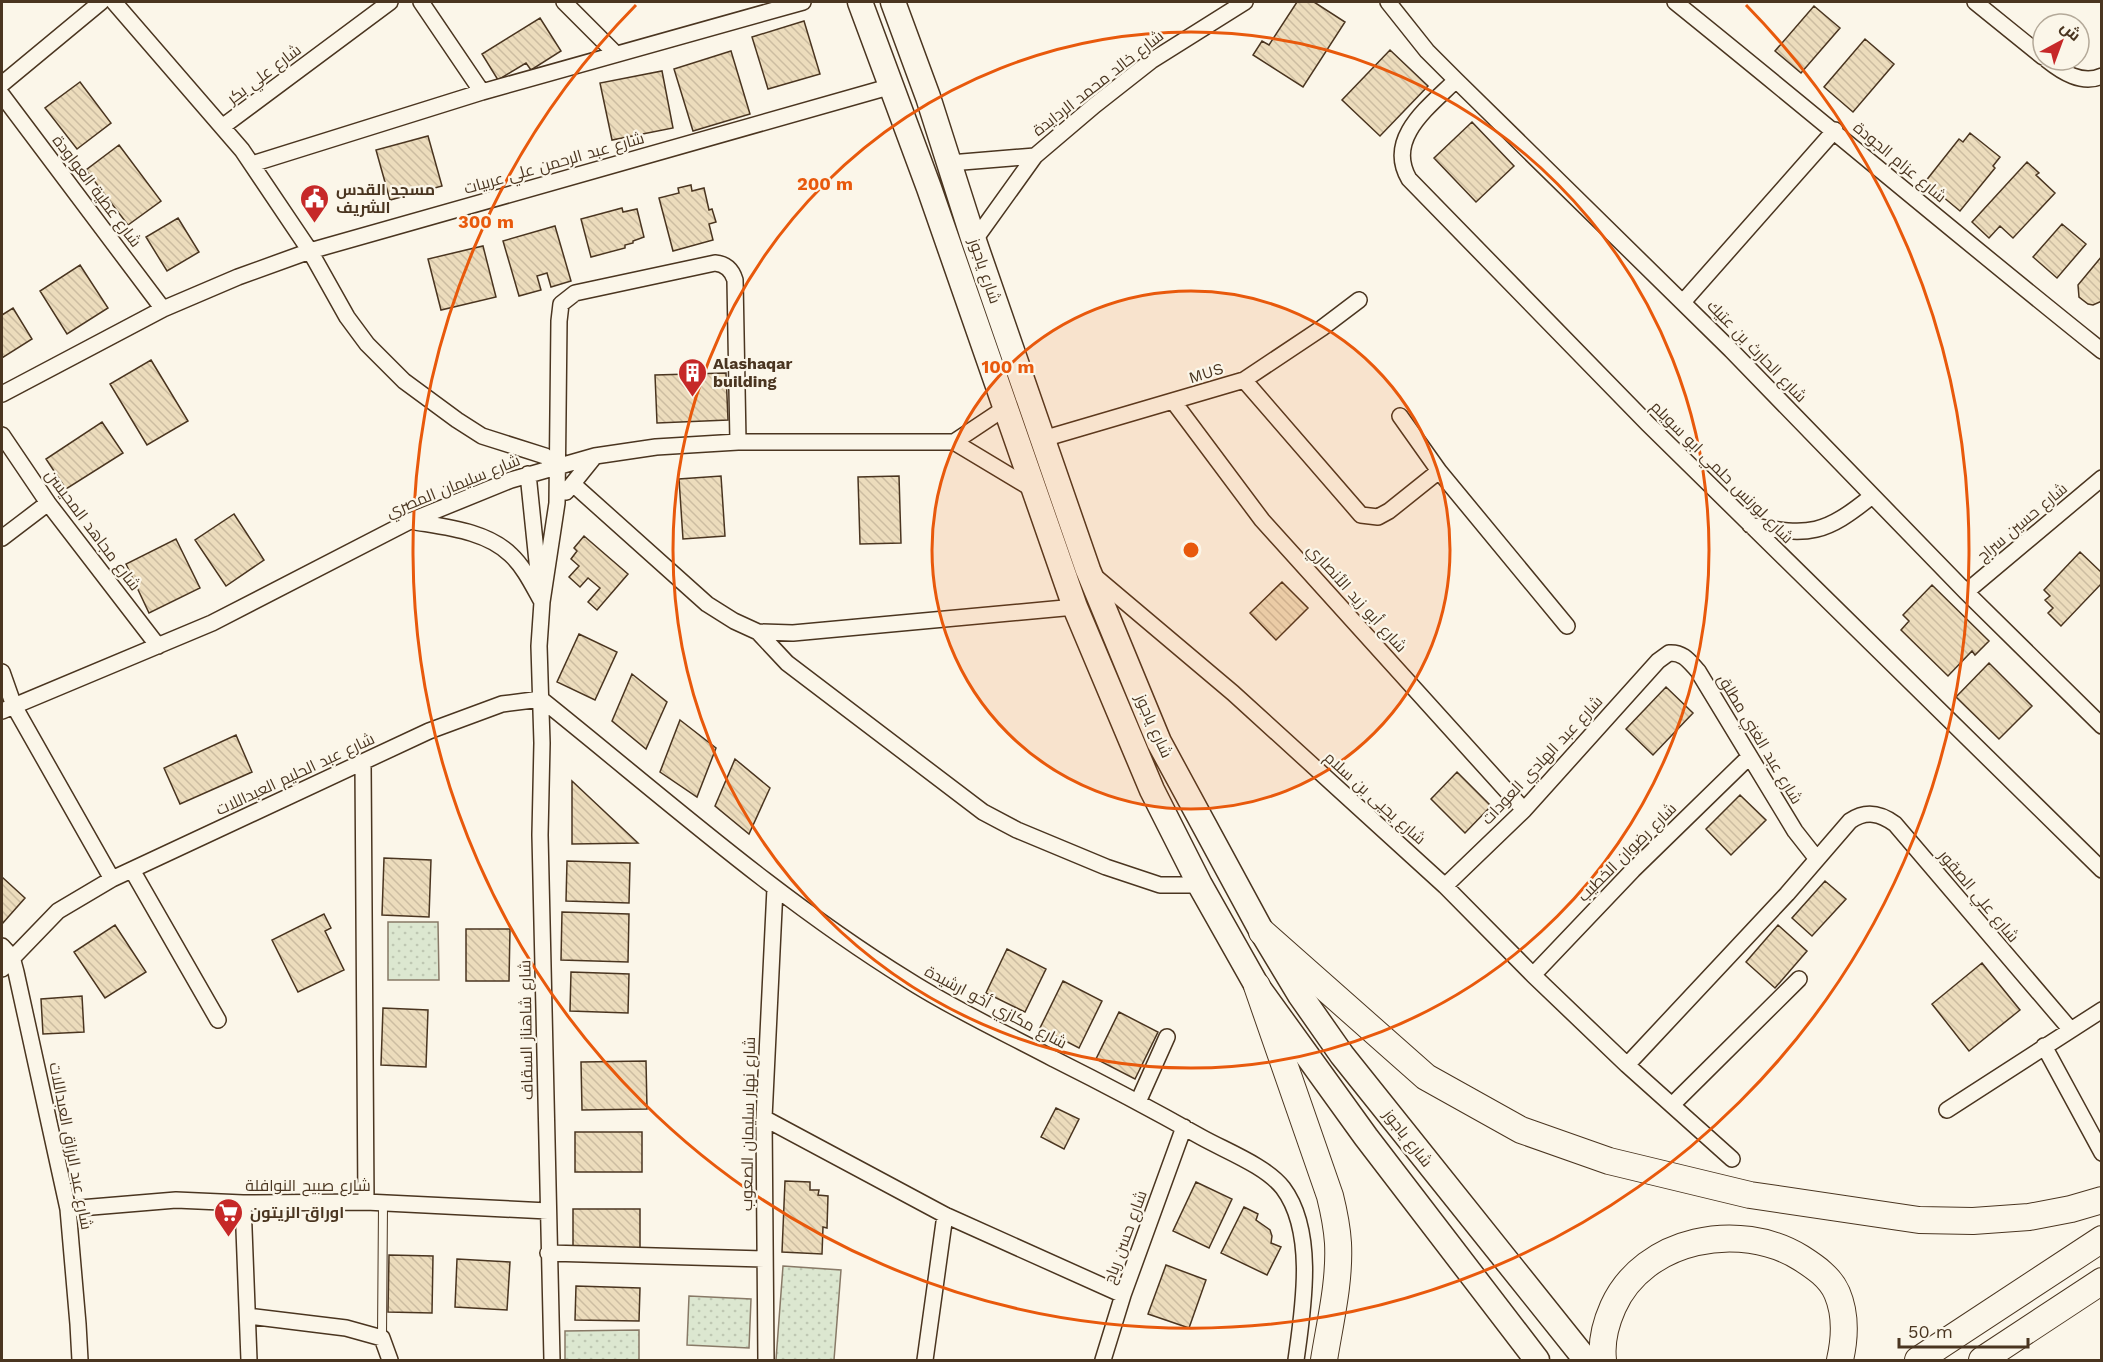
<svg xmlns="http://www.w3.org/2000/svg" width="2103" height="1362" font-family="'Work Sans',Cairo,sans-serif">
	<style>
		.grass { fill: url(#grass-dots); stroke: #887966; stroke-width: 1.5 }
		.building { fill: url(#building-back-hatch); stroke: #4a3520; stroke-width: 1.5 }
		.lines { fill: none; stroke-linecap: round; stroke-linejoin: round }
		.service-casing { stroke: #4a3520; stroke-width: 10 }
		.minor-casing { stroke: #4a3520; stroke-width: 18 }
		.primary-casing { stroke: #4a3520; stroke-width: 27 }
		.trunk-casing { stroke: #4a3520; stroke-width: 28 }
		.service { stroke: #fbf6e9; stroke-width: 8 }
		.minor { stroke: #fbf6e9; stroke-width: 15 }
		.primary { stroke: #fbf6e9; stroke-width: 24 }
		.trunk { stroke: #fbf6e9; stroke-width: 26 }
		.ring { fill: none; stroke: #e8590c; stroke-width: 3 }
		.labels { text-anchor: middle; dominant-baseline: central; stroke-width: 4.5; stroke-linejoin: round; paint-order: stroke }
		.street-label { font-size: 16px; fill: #4a3520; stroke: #fbf6e9 }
		.poi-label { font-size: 16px; font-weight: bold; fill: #4a3520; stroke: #fbf6e9; text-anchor: start }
		.centre { fill: #e8590c; stroke: #fbf6e9; stroke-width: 3 }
		.ring-label { font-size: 18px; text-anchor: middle; font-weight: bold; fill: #e8590c; stroke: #fbf6e9; stroke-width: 4.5; stroke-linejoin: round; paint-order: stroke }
	</style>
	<defs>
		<pattern id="grass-dots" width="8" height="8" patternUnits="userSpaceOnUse" patternTransform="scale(1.5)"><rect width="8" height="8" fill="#dce7d0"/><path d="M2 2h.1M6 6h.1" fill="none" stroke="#bec7b2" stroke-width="1.8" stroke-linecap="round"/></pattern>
		<pattern id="building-back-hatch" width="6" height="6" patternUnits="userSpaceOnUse" patternTransform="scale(1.5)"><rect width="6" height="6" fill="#ecdcbc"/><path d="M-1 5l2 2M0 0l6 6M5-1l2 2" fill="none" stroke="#ccbda1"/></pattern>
	</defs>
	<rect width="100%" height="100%" fill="#fbf6e9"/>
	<path class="grass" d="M388,922h50l1,58h-51z
		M783,1266l58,4 -7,90h-58z
		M689,1296l62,3 -2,49 -62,-3z
		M639,1330v30h-74v-29z"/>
	<path class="building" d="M1297,2h17l31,20 -42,65 -50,-32 9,-14 7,4z
		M1814,6l26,22 -39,45 -26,-22z
		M540,18l21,33 -30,19 -5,-7 -28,17 -16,-26z
		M804,21l16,53 -52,15 -16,-52z
		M1865,39l29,25 -41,48 -29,-25z
		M1390,50l38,36 -48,50 -38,-36z
		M731,51l19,63 -57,17 -19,-62z
		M662,71l11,57 -61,12 -12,-57z
		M80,82l31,41 -34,26 -32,-41z
		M1472,122l42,44 -38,36 -42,-44z
		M1970,133l30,24 -7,9 2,2 -35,43 -35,-29 34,-43 4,3z
		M428,136l14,50 -52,14 -14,-50z
		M119,145l42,56 -33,24 -42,-55z
		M2027,162l12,11 -3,2 19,18 -42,45 -13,-12 -11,12 -17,-16z
		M691,185l1,6 12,-3 5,22 3,-1 4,13 -7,2 4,16 -40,11 -14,-53 20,-5 -1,-5z
		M622,208l1,4 14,-3 7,28 -11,4v2l-8,2v3l-34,9 -10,-38z
		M178,218l21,34 -32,19 -21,-34z
		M2062,224l24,20 -29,34 -24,-21z
		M555,226l16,55 -20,6 -4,-14 -10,3 4,14 -22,6 -16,-55z
		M483,246l13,51 -55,13 -13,-51z
		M2102,256v45l-9,4 -5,-1 -9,-7 -1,-12z
		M80,265l28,43 -41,26 -27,-43z
		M13,308l19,31 -30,19v-43z
		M151,360l37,61 -41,24 -37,-61z
		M726,373l2,47 -71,3 -2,-48z
		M102,422l21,31 -57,36 -20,-30z
		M721,476l4,60 -42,3 -4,-60z
		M899,476l2,67 -41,1 -2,-67z
		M234,514l30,46 -38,26 -31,-46z
		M584,536l44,38 -31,36 -9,-8 12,-14 -12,-10 -8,9 -11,-10 10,-11 -8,-7 6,-8 -3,-3z
		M176,539l24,49 -51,25 -23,-49z
		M2080,552l22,21v10l-41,43 -13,-13 5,-5 -8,-8 5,-4 -6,-6z
		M1282,582l26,26 -32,32 -26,-27z
		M1932,585l57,56 -14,14 -3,-4 -24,25 -47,-46 8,-9 -6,-6z
		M579,634l38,18 -22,48 -38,-18z
		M1989,663l43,43 -33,33 -43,-42z
		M632,674l35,28 -21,47 -34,-28z
		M1666,687l27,26 -40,42 -27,-26z
		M680,720l36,28 -19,49 -37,-25z
		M236,735l16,37 -72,32 -16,-36z
		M735,759l35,29 -21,46 -34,-28z
		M1457,772l34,34 -26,27 -34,-34z
		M572,781l66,62 -66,1z
		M1740,795l26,25 -35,35 -25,-26z
		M384,858l47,2 -2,57 -47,-2z
		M567,861l63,2 -1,40 -63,-2z
		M2,877l23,21 -23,26z
		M1825,881l21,18 -34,37 -20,-18z
		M562,912l67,2 -1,48 -67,-2z
		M324,914l7,14 -6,3 19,39 -46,22 -26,-52z
		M115,925l31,47 -41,26 -31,-46z
		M1778,925l29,26 -32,37 -29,-26z
		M466,929h44l-1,52h-43z
		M1007,949l39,20 -21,43 -39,-19z
		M1982,963l38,47 -51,41 -37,-47z
		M571,972l58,2 -1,39 -58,-2z
		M1063,981l39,20 -23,47 -39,-20z
		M82,996l2,36 -41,2 -2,-35z
		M383,1008l45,2 -2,57 -45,-2z
		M1119,1012l39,20 -23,47 -39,-20z
		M646,1061l1,48 -65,1 -1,-48z
		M1056,1108l23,11 -15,30 -23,-12z
		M575,1132h67v40h-67z
		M785,1181l25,1v8h9l-1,5 10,1 -1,32 -4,-1 -1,27 -40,-2z
		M1196,1182l36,17 -23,49 -36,-17z
		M1244,1207l14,7 -2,6 14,10 2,6 -1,7 10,4 -14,28 -46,-22z
		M573,1209h67v40h-67z
		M389,1255l44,1 -1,57 -44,-1z
		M457,1259l53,3 -3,48 -52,-3z
		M1166,1265l40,15 -17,48 -41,-14z
		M576,1286l64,2 -1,33 -64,-1z"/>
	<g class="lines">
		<defs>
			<path id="service" d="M382,1338l1,-134"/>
			<path id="minor" d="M114,2l128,148 68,101 37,66 20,27 37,37 53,39 25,16 63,20 12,10
				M421,2l61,90
				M564,2l52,52
				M1388,2l39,49 29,29 275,270 235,242 136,134
				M1675,2c143,115 283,234 427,349
				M1975,2l68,55
				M2047,60c15,12 35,25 55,16
				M1456,80c-26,26 -71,58 -47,99l239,245 454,446
				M2,84l99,-82
				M2,95l161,214
				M222,127l168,-125
				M950,163l85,-7
				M252,164l230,-72 321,-90
				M974,241l61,-85 60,-51 56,-44 94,-59
				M1683,302l152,-172
				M1244,380l117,135 17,2 11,-6 50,-40
				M2,394l161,-85 75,-32 72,-26 582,-165
				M1173,401l89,119 262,290
				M1400,416l39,55 128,155
				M2,435l46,68 110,143
				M1043,439l201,-59 78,-52 37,-28
				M954,442l51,-34
				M528,474l11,107
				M573,484l134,120 27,17 24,11 29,31 196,149 34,18 89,37 54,18h40
				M566,492l29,-36
				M410,521c33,6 76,9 101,34 13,12 22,31 31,47
				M1750,525c60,12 75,9 122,-29
				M2,538l46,-35
				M1092,574l141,119 212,193 88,89 94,90 105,94
				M1966,592l136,-114
				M758,632l35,1 282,-26
				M2,672l12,34 98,173
				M541,699c120,96 236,200 367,281 47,30 97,53 146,79 50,25 99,51 147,78 25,14 65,29 82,51 33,44 20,121 13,172
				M2,711l210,-88 198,-102 101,-41 84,-24 61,-9 82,-5h216l80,48
				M363,763l3,439
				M132,870l86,150
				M1445,886l79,-76 134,-149 11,-8c14,-1 20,8 29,18l97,160 22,28
				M2,946l10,11 4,15 52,237 10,115 2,36
				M2,969l56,-58 54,-32 317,-148 73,-27 39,-5
				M1533,975l100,-105 116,-113
				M2044,1046l58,107
				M1627,1065l160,-171 63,-73c16,-11 30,-8 45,3l175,205
				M1138,1102l29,-65
				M1672,1105l127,-126
				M1947,1110l155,-100
				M764,1118l181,97 178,80
				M243,1203l6,157
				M68,1209l108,-9 67,3 123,-1 182,9
				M548,1253l216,6
				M248,1316l98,12 36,10 8,22
				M552,1360l-12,-525 2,-92 -3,-97 3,-44 15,-99 2,-182 2,-17 14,-11 140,-30c11,1 17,7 20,17l3,162
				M766,1360l-2,-242 11,-230
				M925,1360l20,-145
				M1103,1360l20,-65 61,-168"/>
			<path id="primary" d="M860,2l69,186 146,419 77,183 48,95 57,101 109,151 171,223
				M893,2l35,95 46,144 114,329 71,172 103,190 38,63 42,60 244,305"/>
			<path id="trunk" d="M1262,932l164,145 95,53 88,31 141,34 169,25 54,1 56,-4 42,-8 31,-9
				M1257,986l73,210c4,16 7,31 8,47 2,39 -8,79 -14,117
				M1603,1360c-2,-18 2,-35 10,-53 31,-69 127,-87 188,-49 14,9 29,19 36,35 9,21 8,45 3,67
				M1918,1360l184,-121
				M1982,1360l120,-79"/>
		</defs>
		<use href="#service" class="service-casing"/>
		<use href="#minor" class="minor-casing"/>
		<use href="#primary" class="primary-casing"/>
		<use href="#trunk" class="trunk-casing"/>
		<use href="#service" class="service"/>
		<use href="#minor" class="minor"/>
		<use href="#primary" class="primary"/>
		<use href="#trunk" class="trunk"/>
	</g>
	<circle cx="1191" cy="550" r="259" fill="#e8590c" fill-opacity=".12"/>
	<g class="ring">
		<circle cx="1191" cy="550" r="259"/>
		<circle cx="1191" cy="550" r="518"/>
		<path d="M1746 5A778 778 0 1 1 636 5"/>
	</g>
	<defs>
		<symbol id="civic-pin" viewBox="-11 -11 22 30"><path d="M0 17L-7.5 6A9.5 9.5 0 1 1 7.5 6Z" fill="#c62828" stroke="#fbf6e9"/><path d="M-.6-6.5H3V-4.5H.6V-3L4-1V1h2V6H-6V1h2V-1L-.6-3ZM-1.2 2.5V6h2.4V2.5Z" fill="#fff"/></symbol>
		<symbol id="building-pin" viewBox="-11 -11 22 30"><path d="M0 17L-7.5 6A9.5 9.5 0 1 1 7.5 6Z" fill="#c62828" stroke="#fbf6e9"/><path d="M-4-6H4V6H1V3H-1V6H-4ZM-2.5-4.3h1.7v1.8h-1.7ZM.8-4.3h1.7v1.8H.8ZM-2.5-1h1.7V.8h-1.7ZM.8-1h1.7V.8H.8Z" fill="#fff"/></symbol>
		<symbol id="supermarket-pin" viewBox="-11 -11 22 30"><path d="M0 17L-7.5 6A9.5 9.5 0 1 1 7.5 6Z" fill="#c62828" stroke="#fbf6e9"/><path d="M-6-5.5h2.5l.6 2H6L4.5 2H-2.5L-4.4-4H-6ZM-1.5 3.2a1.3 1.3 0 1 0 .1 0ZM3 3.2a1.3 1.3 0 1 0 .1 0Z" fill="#fff"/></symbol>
	</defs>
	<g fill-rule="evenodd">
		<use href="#civic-pin" x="298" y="182" width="33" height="45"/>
		<use href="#building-pin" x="676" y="356" width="33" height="45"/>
		<use href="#supermarket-pin" x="212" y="1196" width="33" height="45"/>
	</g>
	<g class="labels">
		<g class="street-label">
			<text transform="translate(264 74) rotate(-37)">شارع علي بكر</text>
			<text transform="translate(1098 83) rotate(-38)">شارع خالد محمد الردايدة</text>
			<text transform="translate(1900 162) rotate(40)">شارع عزام الجودة</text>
			<text transform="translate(554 163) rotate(-16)">شارع عبد الرحمن علي عربيات</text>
			<text transform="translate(97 191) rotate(53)">شارع عطية العواودة</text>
			<text transform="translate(985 271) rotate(71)">شارع ياجوز</text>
			<text transform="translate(1757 351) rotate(46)">شارع الحارث بن عتيك</text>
			<text transform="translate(1206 373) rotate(-17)">MUS</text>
			<text transform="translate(1722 472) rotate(45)">شارع لورنس حلمي ابو سويلم</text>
			<text transform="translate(453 486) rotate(-22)">شارع سليمان المصري</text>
			<text transform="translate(2022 522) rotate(-40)">شارع حسين سراج</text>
			<text transform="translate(93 530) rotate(53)">شارع مجاهد المحيسن</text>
			<text transform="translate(1357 598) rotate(48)">شارع أبو زيد الأنصاري</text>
			<text transform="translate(1154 726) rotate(66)">شارع ياجوز</text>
			<text transform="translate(1760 739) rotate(59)">شارع عبد الغني مطلق</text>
			<text transform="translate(1542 760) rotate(-47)">شارع عبد الهادي العودات</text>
			<text transform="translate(295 774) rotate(-25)">شارع عبد الحليم العبداللات</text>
			<text transform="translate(1375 798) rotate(42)">شارع يحيى بن سلام</text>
			<text transform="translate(1627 852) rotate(-45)">شارع رضوان الخطيب</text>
			<text transform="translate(1979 896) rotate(50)">شارع علي الصقور</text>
			<text transform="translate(996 1007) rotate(28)">شارع مكازي أخو ارشيدة</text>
			<text transform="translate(526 1030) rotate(-91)">شارع شاهناز السقاف</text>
			<text transform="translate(748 1124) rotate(-89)">شارع نهار سليمان الصعوب</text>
			<text transform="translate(1408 1138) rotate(52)">شارع ياجوز</text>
			<text transform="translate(71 1146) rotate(79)">شارع عبد الرزاق العبداللات</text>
			<text x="308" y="1185">شارع صبيح النوافلة</text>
			<text transform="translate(1125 1237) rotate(-70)">شارع حسن رباح</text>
		</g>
		<g class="poi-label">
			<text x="336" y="189">مسجد القدس<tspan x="336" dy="18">الشريف</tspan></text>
			<text x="713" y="363">Alashaqar<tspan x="713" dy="18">building</tspan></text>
			<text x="250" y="1212">اوراق الزيتون</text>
		</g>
	</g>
	<circle cx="1191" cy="550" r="9" class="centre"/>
	<g class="ring-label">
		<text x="825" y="190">200 m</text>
		<text x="486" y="228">300 m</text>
		<text x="1008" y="373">100 m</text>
	</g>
	<rect width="2103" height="1362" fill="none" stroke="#4a3520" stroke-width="6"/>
	<g transform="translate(2061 42) rotate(41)"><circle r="28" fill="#fbf6e9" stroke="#b4a999" stroke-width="1.5"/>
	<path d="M0-4.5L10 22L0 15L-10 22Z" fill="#c62828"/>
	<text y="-9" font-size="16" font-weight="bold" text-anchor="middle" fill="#4a3520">ش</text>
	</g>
	<path d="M1899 1338v9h129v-9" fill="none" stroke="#4a3520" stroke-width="3"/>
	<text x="1908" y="1338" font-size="18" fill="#4a3520" stroke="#fbf6e9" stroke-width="4.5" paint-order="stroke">50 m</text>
</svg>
